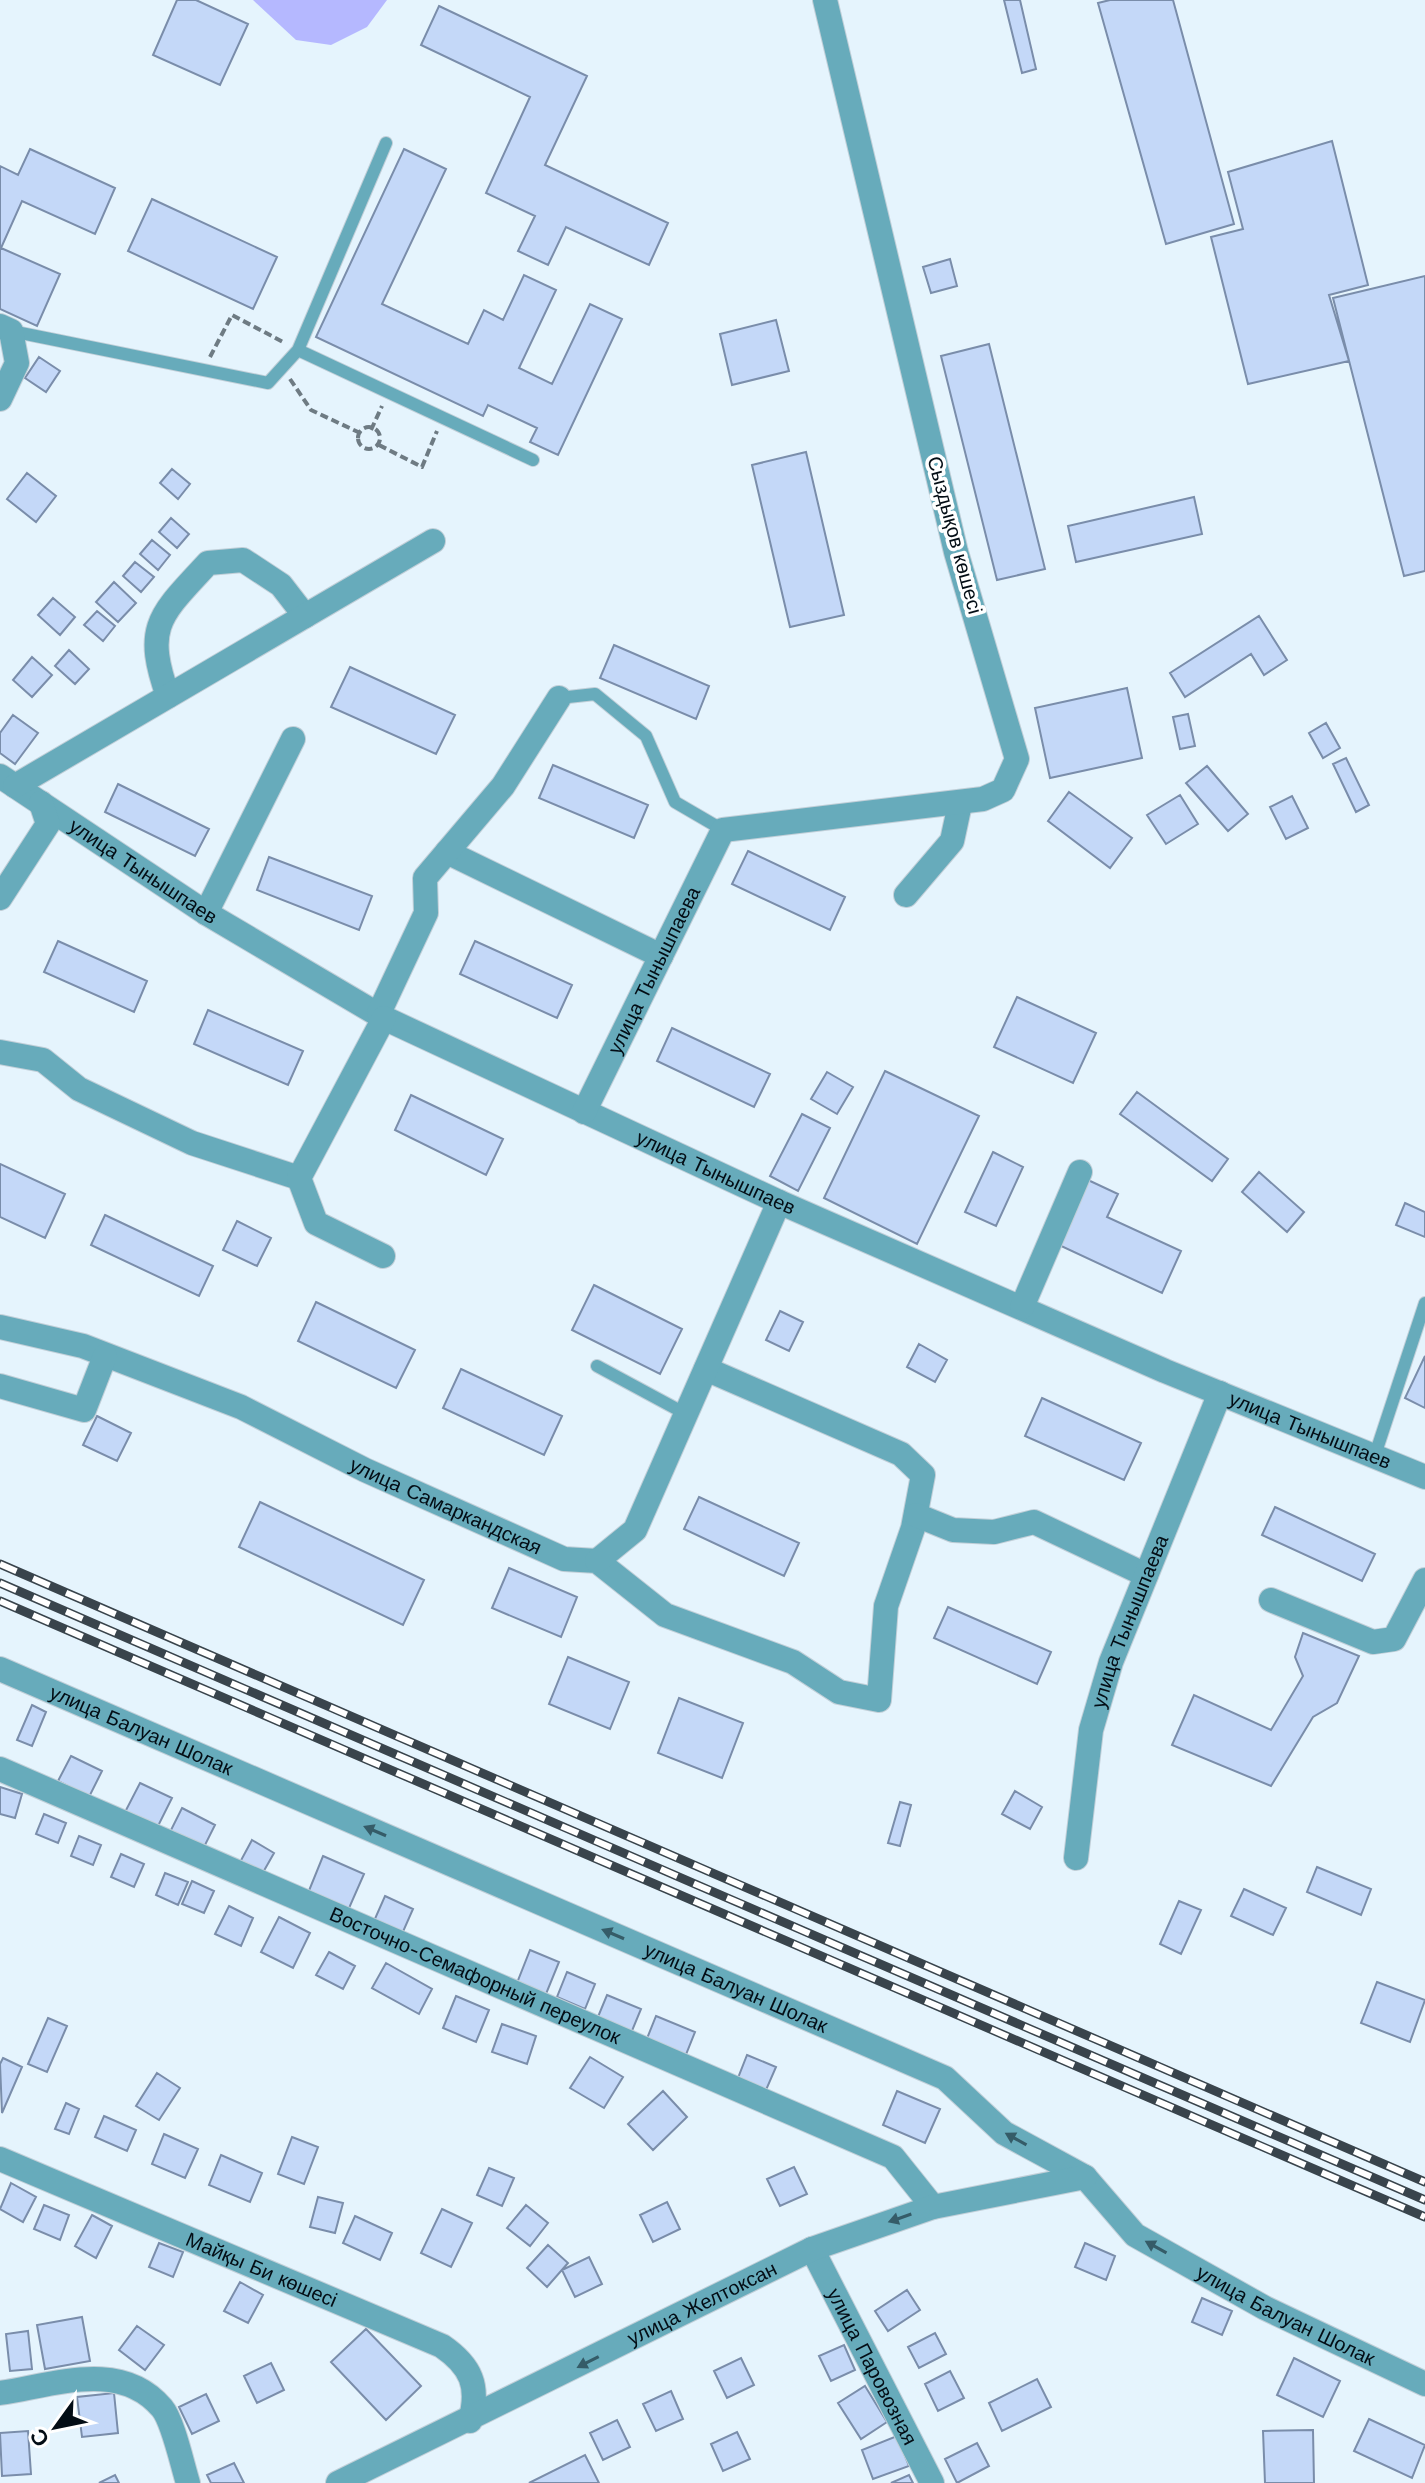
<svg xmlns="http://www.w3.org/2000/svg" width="1425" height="2483" font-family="'Work Sans',sans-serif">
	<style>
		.green { fill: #b5b8ff }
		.building { fill: #c4d8f8; stroke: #7a8daa; stroke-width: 2 }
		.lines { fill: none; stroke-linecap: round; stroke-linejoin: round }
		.lane-casing { stroke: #c1cfd8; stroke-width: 14 }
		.street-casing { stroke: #c1cfd8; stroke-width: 26 }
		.path { stroke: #6e7b83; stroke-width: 4; stroke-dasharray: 8 4; stroke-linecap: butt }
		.lane { stroke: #67abbb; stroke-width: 12 }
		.street { stroke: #67abbb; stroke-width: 24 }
		.rail-casing { stroke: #39444c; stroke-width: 9 }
		.rail { stroke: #fff; stroke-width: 6; stroke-dasharray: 18; stroke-linecap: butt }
		.oneway { fill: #355c68 }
		.labels { text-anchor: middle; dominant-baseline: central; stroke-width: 7; stroke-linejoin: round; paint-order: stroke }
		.street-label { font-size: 20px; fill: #030d15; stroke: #fff }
	</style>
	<rect width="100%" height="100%" fill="#e5f4fd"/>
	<path class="green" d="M253,0h134l-20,27 -36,18 -35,-5z"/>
	<path class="building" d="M177,0h19l52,24 -28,61 -67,-30z
		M1004,0h16l16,69 -14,4z
		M1110,0h63l61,224 -68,20 -68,-241z
		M439,6l148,70 -42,89 123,58 -19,42 -83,-38 -18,38 -30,-14 17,-35 -49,-23 44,-96 -109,-52z
		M1332,141l36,144 -39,10 20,66 -101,23 -37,-147 32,-8 -15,-57z
		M30,149l85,39 -20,46 -73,-33 -21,47 59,26 -23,52 -37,-17v-143l18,9z
		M404,149l42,20 -64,135 86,40 16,-34 19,10 21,-45 32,15 -37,78 33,16 38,-80 32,15 -64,136 -28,-13 7,-14 -49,-23 -5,11 -167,-79z
		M152,199l125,58 -24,52 -125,-58z
		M950,259l7,27 -26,7 -8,-26z
		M1425,276v295l-21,5 -71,-278z
		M776,320l13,51 -57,14 -12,-51z
		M989,344l56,225 -48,11 -56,-224z
		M39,357l21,14 -14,21 -21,-14z
		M806,452l38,163 -54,12 -38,-162z
		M172,469l18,15 -12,15 -18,-16z
		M27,473l29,23 -20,26 -29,-23z
		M1194,497l8,37 -126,28 -8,-36z
		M171,518l18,16 -12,14 -18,-16z
		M152,540l18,15 -12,15 -18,-16z
		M135,562l19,15 -13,15 -18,-16z
		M114,582l22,21 -18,19 -22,-20z
		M53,598l22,19 -15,18 -22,-20z
		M97,611l18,15 -12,15 -19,-16z
		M1259,616l28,44 -23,15 -13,-21 -66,43 -15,-24z
		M614,645l95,41 -13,33 -96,-41z
		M69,650l20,19 -14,15 -20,-18z
		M32,657l20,18 -20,22 -19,-17z
		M350,667l105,48 -19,39 -105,-47z
		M1127,688l15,70 -92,20 -15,-70z
		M1188,714l7,32 -15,3 -7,-32z
		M13,715l25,18 -23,31 -15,-11v-20z
		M1326,723l14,25 -17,10 -14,-25z
		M1346,758l23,47 -13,7 -23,-48z
		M553,765l95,40 -14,33 -95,-40z
		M1207,766l41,48 -20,17 -42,-48z
		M118,784l91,45 -14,27 -90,-44z
		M1069,792l63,46 -22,30 -62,-47z
		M1180,795l18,29 -32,20 -19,-29z
		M1292,796l16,32 -22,11 -16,-32z
		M748,851l97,46 -15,33 -98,-46z
		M269,857l103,39 -13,34 -102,-40z
		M58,941l89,40 -13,31 -90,-40z
		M475,941l97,44 -15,33 -97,-44z
		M1017,997l79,36 -23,50 -79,-36z
		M208,1010l95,41 -15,34 -94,-41z
		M672,1028l98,46 -16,33 -97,-46z
		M885,1071l94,45 -62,128 -93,-46z
		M827,1072l26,15 -16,27 -26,-15z
		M1137,1092l91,67 -16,22 -92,-67z
		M411,1095l92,44 -17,36 -91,-45z
		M802,1114l28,14 -32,63 -28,-15z
		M993,1152l30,15 -27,59 -31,-14z
		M0,1164l65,30 -20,44 -45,-21z
		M1259,1172l45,40 -17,20 -45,-40z
		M1088,1180l30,14 -11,23 74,34 -19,42 -103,-48z
		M1405,1203l20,9v25l-29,-12z
		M105,1215l108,51 -14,30 -108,-51z
		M237,1221l34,17 -14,28 -34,-16z
		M594,1285l88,44 -22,45 -88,-44z
		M316,1302l99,48 -19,38 -98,-47z
		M780,1311l23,11 -14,29 -23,-11z
		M919,1344l28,16 -12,22 -28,-15z
		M1425,1356v52l-20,-10z
		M461,1369l101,47 -18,39 -101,-47z
		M1042,1398l99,45 -17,37 -99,-44z
		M97,1416l34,17 -14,28 -34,-16z
		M699,1497l100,46 -15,33 -100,-47z
		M260,1502l164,78 -21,45 -164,-78z
		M1275,1507l100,47 -13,27 -100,-46z
		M509,1568l68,29 -16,40 -69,-29z
		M948,1607l103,45 -14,32 -103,-46z
		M1303,1633l56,23 -22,47 -24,14 -42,69 -99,-41 22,-50 77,35 32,-54 -8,-19z
		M568,1657l61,25 -19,47 -61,-25z
		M679,1698l64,25 -21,55 -64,-25z
		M32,1705l14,7 -14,34 -15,-6z
		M71,1756l31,15 -13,26 -31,-16z
		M140,1783l32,15 -16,32 -32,-16z
		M0,1787l22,7 -7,24 -15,-4z
		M1015,1791l27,16 -12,22 -28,-15z
		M900,1802l11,3 -11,41 -12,-3z
		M182,1808l33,17 -14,28 -33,-17z
		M44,1814l22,9 -8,20 -22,-9z
		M79,1836l22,9 -8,20 -22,-9z
		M252,1840l22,13 -13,23 -22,-12z
		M121,1854l23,10 -10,23 -23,-10z
		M323,1856l41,18 -18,41 -40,-17z
		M1317,1867l54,22 -10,26 -54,-23z
		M165,1873l23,9 -10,23 -22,-10z
		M192,1881l22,10 -10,22 -22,-9z
		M1244,1889l42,19 -13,27 -42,-19z
		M385,1896l28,13 -11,25 -28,-13z
		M1179,1901l22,9 -20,44 -21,-10z
		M229,1906l24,12 -12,28 -26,-12z
		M279,1917l31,16 -17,35 -32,-16z
		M530,1950l29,12 -13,32 -29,-11z
		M329,1952l26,14 -12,23 -27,-14z
		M386,1963l46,26 -13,25 -47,-26z
		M567,1972l28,12 -10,25 -28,-12z
		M1377,1982l48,18 -15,42 -49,-19z
		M607,1995l34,14 -12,29 -34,-14z
		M456,1996l33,14 -13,32 -33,-14z
		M656,2016l39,16 -12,30 -39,-16z
		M48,2018l19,8 -20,46 -19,-8z
		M502,2024l34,12 -9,28 -35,-12z
		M747,2055l29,12 -10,23 -28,-12z
		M590,2057l33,20 -19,31 -34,-20z
		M3,2058l19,9 -20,46 -2,-49z
		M157,2073l23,15 -21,32 -23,-14z
		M663,2091l24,26 -34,33 -25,-26z
		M897,2091l43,18 -15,34 -42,-18z
		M66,2103l13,6 -10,25 -14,-5z
		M104,2116l32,14 -9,21 -32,-14z
		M164,2134l34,15 -13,29 -33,-14z
		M292,2137l26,10 -14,37 -26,-10z
		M221,2155l41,18 -12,29 -41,-17z
		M794,2167l13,27 -27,12 -13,-27z
		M489,2168l25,10 -12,28 -25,-11z
		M11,2183l25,14 -13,25 -23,-13z
		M318,2197l25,6 -8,30 -25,-6z
		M667,2202l13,27 -27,13 -13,-27z
		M44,2205l25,10 -9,25 -26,-11z
		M526,2205l22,18 -18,23 -23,-18z
		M442,2209l30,14 -21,44 -30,-14z
		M92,2215l20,11 -16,32 -21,-12z
		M355,2216l37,17 -12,27 -37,-17z
		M159,2243l24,9 -10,25 -24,-10z
		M1085,2243l30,13 -9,24 -31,-13z
		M548,2245l20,18 -21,24 -20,-19z
		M589,2257l13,27 -27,13 -13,-27z
		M240,2282l23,13 -15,28 -24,-12z
		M907,2290l13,20 -32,21 -13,-20z
		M1202,2298l30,13 -10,24 -30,-13z
		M82,2317l8,44 -45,8 -8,-44z
		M137,2326l27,19 -19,25 -26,-20z
		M366,2329l55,57 -35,34 -55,-58z
		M28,2331l4,38 -22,2 -4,-37z
		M935,2333l11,21 -27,14 -11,-21z
		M844,2345l11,25 -24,11 -12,-25z
		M741,2358l13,27 -27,13 -13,-27z
		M1294,2358l46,23 -17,36 -46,-22z
		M271,2363l13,27 -27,13 -13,-27z
		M950,2371l14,27 -26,13 -13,-27z
		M1037,2379l14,28 -49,24 -13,-28z
		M865,2386l22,36 -26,17 -23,-36z
		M671,2391l12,28 -27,12 -13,-27z
		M114,2393l4,40 -36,4 -5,-40z
		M206,2394l13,27 -27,13 -13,-27z
		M1369,2419l56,26 -13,33 -58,-27z
		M617,2420l13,27 -27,13 -13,-27z
		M1313,2430l1,53h-49l-2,-52z
		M28,2431l3,43 -29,2 -2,-43z
		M737,2432l13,27 -27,12 -12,-27z
		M897,2436l12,30 -36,13 -11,-29z
		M977,2443l12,23 -32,17 -12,-24z
		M585,2455l14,28h-70z
		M234,2463l10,20h-33l-4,-8z
		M115,2475l4,8h-20z
		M909,2475l4,8h-22z"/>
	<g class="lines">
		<defs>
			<path id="lane" d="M11,331l257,52 30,-33 235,110
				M298,350l88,-207
				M559,698l36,-4 51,42 29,66 48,28
				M597,1366l89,48
				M1374,1458l51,-155"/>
			<g id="street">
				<path d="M0,326l11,5 6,32 -17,36"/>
				<path d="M168,696c-25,-70 -8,-81 40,-133l35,-3 38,25 24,31"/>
				<path id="s1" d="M0,776l206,137 178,105 395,184 386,169 260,106"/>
				<path d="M15,786l418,-245"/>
				<path d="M447,852l214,104"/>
				<path d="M906,895l46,-54 8,-37"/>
				<path d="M0,898l48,-74 -7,-21"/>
				<path d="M206,913l87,-174"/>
				<path d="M379,1013l47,-100 -1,-35 78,-92 56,-88"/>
				<path d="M0,1052l43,8 36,29 113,54 107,35"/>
				<path id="s2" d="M584,1112l139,-282 260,-31 20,-9 14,-31 -61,-207 -131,-552"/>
				<path d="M383,1256l-67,-33 -17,-45 85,-160"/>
				<path d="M1022,1307l58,-135"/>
				<path id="s3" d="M0,1327l83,19 158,61 124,63 199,89 33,2 68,54 128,47 46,30 40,8 7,-94 27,-78 10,-53 -22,-21 -195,-85"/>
				<path d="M0,1386l84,24 21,-54"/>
				<path d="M916,1515l37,15 41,2 40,-10 112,53"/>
				<path d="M597,1561l38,-31 144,-328"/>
				<path d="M1271,1600l102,42 21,-3 31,-59"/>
				<path id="s4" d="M0,1669l945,409 59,55 81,44 50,58 130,73 160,76"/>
				<path id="s5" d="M0,1769l893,388 40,50"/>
				<path id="s6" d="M1076,1858l15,-128 20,-68 109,-269"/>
				<path id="s7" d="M0,2159l442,187c29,20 38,40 28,75"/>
				<path id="s8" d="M812,2249l120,234"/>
				<path d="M0,2393c54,-8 121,-34 162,15 11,13 20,56 26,75"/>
				<path id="s9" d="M338,2483l474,-234 121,-42 152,-30"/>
			</g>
		</defs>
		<use href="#lane" class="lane-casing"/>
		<use href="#street" class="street-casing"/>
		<path class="path" d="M210,357l22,-42 53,28
			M290,379l21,31 47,22
			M358 438a11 11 0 1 1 22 0a11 11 0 1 1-22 0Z
			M371,430l11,-24
			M379,445l43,22 15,-36"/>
		<use href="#lane" class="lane"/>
		<use href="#street" class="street"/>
		<defs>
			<path id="rail" d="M0,1564l1425,618
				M0,1583l1425,617
				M0,1601l1425,616"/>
		</defs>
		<use href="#rail" class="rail-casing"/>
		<use href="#rail" class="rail"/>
	</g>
	<defs><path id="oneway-solid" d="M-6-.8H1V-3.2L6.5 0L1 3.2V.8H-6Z" transform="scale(2)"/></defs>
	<g class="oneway">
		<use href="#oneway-solid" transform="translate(375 1831) rotate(-157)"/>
		<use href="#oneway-solid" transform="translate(613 1934) rotate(-157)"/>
		<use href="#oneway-solid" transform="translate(1016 2139) rotate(-151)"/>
		<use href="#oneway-solid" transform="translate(900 2218) rotate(161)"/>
		<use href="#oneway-solid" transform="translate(1156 2247) rotate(-151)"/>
		<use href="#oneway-solid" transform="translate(588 2362) rotate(153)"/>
	</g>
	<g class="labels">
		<g class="street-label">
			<text transform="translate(955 535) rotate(75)">Сыздықов көшесі</text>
			<text stroke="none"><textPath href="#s1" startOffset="172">улица Тынышпаев</textPath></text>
			<text stroke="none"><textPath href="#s2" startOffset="158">улица Тынышпаева</textPath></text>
			<text stroke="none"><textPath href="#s1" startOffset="820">улица Тынышпаев</textPath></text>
			<text stroke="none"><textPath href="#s1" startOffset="1468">улица Тынышпаев</textPath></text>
			<text stroke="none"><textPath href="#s3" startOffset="482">улица Самаркандская</textPath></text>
			<text stroke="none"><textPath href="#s6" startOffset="244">улица Тынышпаева</textPath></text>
			<text stroke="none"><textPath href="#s4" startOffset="154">улица Балуан Шолак</textPath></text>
			<text stroke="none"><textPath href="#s5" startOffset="518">Восточно-Семафорный переулок</textPath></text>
			<text stroke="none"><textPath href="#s4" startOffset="802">улица Балуан Шолак</textPath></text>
			<text stroke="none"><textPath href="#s7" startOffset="284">Майқы Би көшесі</textPath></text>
			<text stroke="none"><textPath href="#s9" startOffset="406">улица Желтоксан</textPath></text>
			<text stroke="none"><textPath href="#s4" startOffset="1450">улица Балуан Шолак</textPath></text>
			<text stroke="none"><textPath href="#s8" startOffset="132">улица Паровозная</textPath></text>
		</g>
	</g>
	<g transform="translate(56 2427) rotate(237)" stroke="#ffffff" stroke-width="6" paint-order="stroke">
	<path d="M0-6L14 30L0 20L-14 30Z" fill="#030d15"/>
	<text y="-12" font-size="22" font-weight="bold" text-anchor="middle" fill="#030d15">С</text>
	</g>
</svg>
